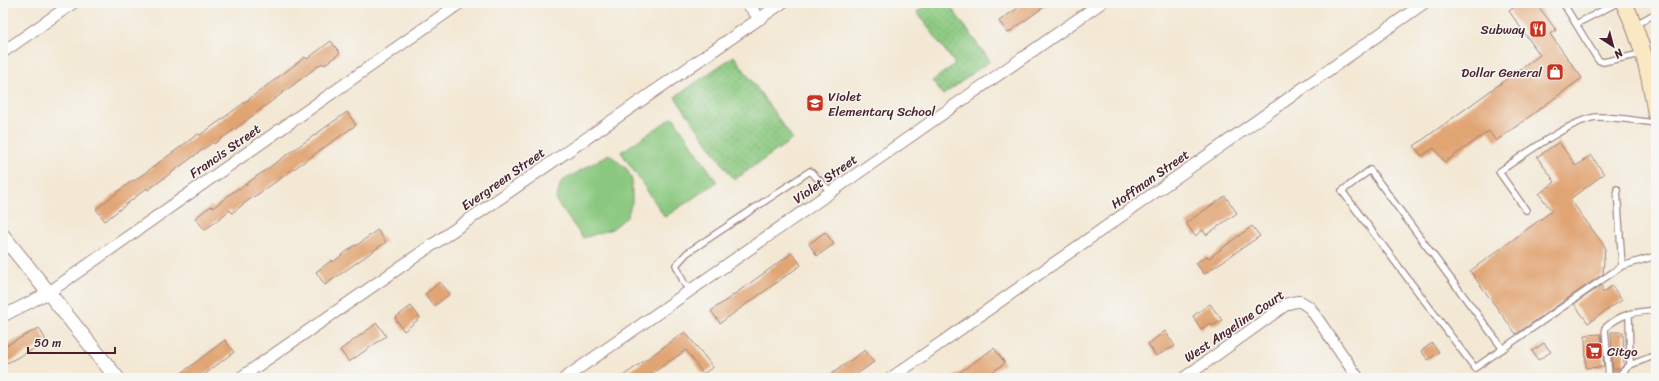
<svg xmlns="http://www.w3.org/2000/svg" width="1659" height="381" font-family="Sriracha,sans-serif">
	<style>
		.grass { fill: url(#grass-dots); stroke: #6a7455 }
		.pitch { fill: #8ac87f; stroke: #6a7455 }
		.building { fill: #e1a473 }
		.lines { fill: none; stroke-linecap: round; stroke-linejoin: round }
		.service-casing { stroke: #9e8480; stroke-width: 8 }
		.minor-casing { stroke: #9e8480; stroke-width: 13 }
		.tertiary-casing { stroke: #9e8480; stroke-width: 16 }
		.secondary-casing { stroke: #9e8480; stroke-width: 18 }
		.service { stroke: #fff; stroke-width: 5.5 }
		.minor { stroke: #fff; stroke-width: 11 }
		.tertiary { stroke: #fff; stroke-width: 14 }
		.secondary { stroke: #fae7c3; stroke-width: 16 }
		.labels { text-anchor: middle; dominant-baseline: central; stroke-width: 3; stroke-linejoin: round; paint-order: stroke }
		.poi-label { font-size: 13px; fill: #4a1f2b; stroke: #f6f6f2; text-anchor: end }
		.street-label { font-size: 13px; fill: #4a1f2b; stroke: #f6f6f2 }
	</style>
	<defs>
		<pattern id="grass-dots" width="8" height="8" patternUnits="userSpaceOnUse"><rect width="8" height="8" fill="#8ac87f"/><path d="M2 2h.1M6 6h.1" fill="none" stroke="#79ab6e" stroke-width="1.8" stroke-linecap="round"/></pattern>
	</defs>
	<rect width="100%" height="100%" fill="#f6f6f2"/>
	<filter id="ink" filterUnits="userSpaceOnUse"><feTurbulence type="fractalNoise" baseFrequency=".025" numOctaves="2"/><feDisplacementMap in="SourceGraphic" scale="8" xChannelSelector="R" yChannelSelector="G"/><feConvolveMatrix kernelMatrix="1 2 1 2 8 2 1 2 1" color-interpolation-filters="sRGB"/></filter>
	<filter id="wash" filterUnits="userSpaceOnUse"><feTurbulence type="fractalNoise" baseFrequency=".012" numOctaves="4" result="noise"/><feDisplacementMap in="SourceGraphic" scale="16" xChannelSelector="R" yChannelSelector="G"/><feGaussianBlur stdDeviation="0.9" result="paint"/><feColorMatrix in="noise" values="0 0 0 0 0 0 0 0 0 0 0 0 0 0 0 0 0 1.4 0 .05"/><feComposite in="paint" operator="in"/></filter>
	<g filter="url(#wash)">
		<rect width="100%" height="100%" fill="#f3e8d4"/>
		<path class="grass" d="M930,3h18l42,58 -47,34 -11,-14 23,-17 -38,-52z
			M734,56l59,83 -59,41 -59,-83z"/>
		<path class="pitch" d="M673,117l44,65 -52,35 -44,-65z
			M609,154l18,15 5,11v22l-5,15 -15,12 -29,9 -27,-37 5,-19z"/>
		<g id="blocks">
			<path class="building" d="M1025,3h24l-41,30 -9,-12z
				M1520,3h16l20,27 -6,4 32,44 -86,63 -7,-10 -44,31 -11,-14 -12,8 -8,-10 126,-91 -31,-44z
				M331,41l9,12 -16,12 -2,-2 -87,66 -21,15 -1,-2 -65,48 -1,-2 -42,33 -9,-12 37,-29 1,1 64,-47 2,1 21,-15 84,-63 2,2z
				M347,112l9,13 -102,72v-1l-22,17 -2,-3 -25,20 -10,-12 16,-12 2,2 25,-20 1,1z
				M1559,142l17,24 15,-11 13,19 -34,25 35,48 -2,27 -87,60 -46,-63 82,-60 -13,-17 16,-12 -18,-25z
				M1225,196l12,17 -31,22 -3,-5 -8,6 -9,-13z
				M1252,226l8,10 -56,38 -8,-11 11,-7 2,2z
				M377,230l9,12 -61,43 -9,-13 16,-12 1,2 22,-17 1,1z
				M825,232l9,12 -17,12 -8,-12z
				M792,253l9,12 -81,58 -9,-12z
				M440,282l10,12 -16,12 -9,-12z
				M1602,285v8l10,-7 10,14 -34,23 -14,-19z
				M1210,304l12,16 -10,6 -2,-3 -9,6 -8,-13z
				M411,306l9,12 -16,13 -9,-13z
				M377,323l9,13 -37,26 -9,-12z
				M39,328l8,14 -40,21 -4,-8v-8z
				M1165,331l10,15 -19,10 -8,-12z
				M685,332l28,35 -10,7 -17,-24 -41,28h-25z
				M1611,332h12l1,33 -4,4h-7z
				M1601,334l3,33 -18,1 -1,-33z
				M225,340l9,12 -16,12 -18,14h-25z
				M1432,343l7,9 -11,8 -7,-9z
				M1544,343l7,9 -13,8 -6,-9z
				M994,348l11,15 -21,15h-32z
				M865,350l9,12 -17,12 -6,4h-25z"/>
		</g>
	</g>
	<g filter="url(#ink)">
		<use href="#blocks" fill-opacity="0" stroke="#9e8480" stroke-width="1"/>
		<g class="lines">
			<defs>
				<path id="service" d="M1563,3l35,57 5,2 38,-8
					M1576,24l41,-21
					M1635,25l21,-12
					M1617,189l5,77 34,-10
					M1526,210l-27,-38c20,-14 76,-55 99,-55 19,0 39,4 58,6
					M689,290l-5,-7 -8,-18 11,-12 123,-82 21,21
					M1629,314l1,51
					M1503,349l-133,-179 -28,21 133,177 147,-102
					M1609,378l-4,-50c16,-15 30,-16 51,-18
					M1616,378l14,-13 26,-10"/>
				<path id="minor" d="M747,3l13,16
					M3,52l70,-49
					M3,316l45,-23 412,-290
					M240,378l542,-375
					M565,378l536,-375
					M891,378l533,-375
					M1184,378l103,-74c12,-4 13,-4 23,4l48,70"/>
				<path id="tertiary" d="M3,236l114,142"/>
				<path id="secondary" d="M1624,3c18,37 26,72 32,112"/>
			</defs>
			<use href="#service" class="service-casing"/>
			<use href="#minor" class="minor-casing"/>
			<use href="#tertiary" class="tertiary-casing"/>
			<use href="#secondary" class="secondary-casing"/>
			<use href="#service" class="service"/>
			<use href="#minor" class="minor"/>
			<use href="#tertiary" class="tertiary"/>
			<use href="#secondary" class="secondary"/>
		</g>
	</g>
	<defs>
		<symbol id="restaurant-square" viewBox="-11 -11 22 22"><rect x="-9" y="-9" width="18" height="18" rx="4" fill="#c8321e" stroke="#f6f6f2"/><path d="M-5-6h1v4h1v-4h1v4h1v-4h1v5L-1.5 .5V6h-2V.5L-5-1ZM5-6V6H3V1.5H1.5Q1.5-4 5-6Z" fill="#fff"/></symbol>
		<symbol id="shop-square" viewBox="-11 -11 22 22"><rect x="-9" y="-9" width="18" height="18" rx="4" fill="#c8321e" stroke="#f6f6f2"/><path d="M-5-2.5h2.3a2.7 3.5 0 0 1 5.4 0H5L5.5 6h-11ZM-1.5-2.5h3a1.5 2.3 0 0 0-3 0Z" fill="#fff"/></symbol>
		<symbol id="school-square" viewBox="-11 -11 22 22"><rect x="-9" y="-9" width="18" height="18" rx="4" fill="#c8321e" stroke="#f6f6f2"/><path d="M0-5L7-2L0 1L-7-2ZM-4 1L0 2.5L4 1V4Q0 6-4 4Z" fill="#fff"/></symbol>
		<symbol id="supermarket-square" viewBox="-11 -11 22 22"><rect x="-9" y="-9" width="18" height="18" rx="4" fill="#c8321e" stroke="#f6f6f2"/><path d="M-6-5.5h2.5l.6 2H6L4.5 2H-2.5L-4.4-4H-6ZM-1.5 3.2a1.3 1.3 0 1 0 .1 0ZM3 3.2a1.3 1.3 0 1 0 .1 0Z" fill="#fff"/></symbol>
	</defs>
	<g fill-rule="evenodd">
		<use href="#restaurant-square" x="1528" y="19" width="20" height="20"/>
		<use href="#shop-square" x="1545" y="62" width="20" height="20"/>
		<use href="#school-square" x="805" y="93" width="20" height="20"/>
		<use href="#supermarket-square" x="1584" y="341" width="20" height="20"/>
	</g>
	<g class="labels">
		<g class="poi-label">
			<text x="1525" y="29">Subway</text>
			<text x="1542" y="72">Dollar General</text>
			<text x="828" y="96" text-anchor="start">Violet<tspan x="828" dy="15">Elementary School</tspan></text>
			<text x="1607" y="351" text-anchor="start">Citgo</text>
		</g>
		<g class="street-label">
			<text transform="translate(225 151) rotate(-35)">Francis Street</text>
			<text transform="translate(503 179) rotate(-35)">Evergreen Street</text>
			<text transform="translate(825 179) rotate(-35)">Violet Street</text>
			<text transform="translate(1150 179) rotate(-35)">Hoffman Street</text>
			<text transform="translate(1234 326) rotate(-34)">West Angeline Court</text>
		</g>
	</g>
	<rect width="1659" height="381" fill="none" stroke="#f6f6f2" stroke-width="16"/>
	<g transform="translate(1613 46) rotate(144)" stroke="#f6f6f2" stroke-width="3" paint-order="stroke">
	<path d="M0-3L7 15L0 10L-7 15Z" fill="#4a1f2b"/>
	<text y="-6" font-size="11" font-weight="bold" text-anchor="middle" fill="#4a1f2b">N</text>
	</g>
	<path d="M28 347v6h87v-6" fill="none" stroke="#4a1f2b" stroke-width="2"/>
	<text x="34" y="347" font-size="12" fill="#4a1f2b" stroke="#f6f6f2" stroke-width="3" paint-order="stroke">50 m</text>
</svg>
